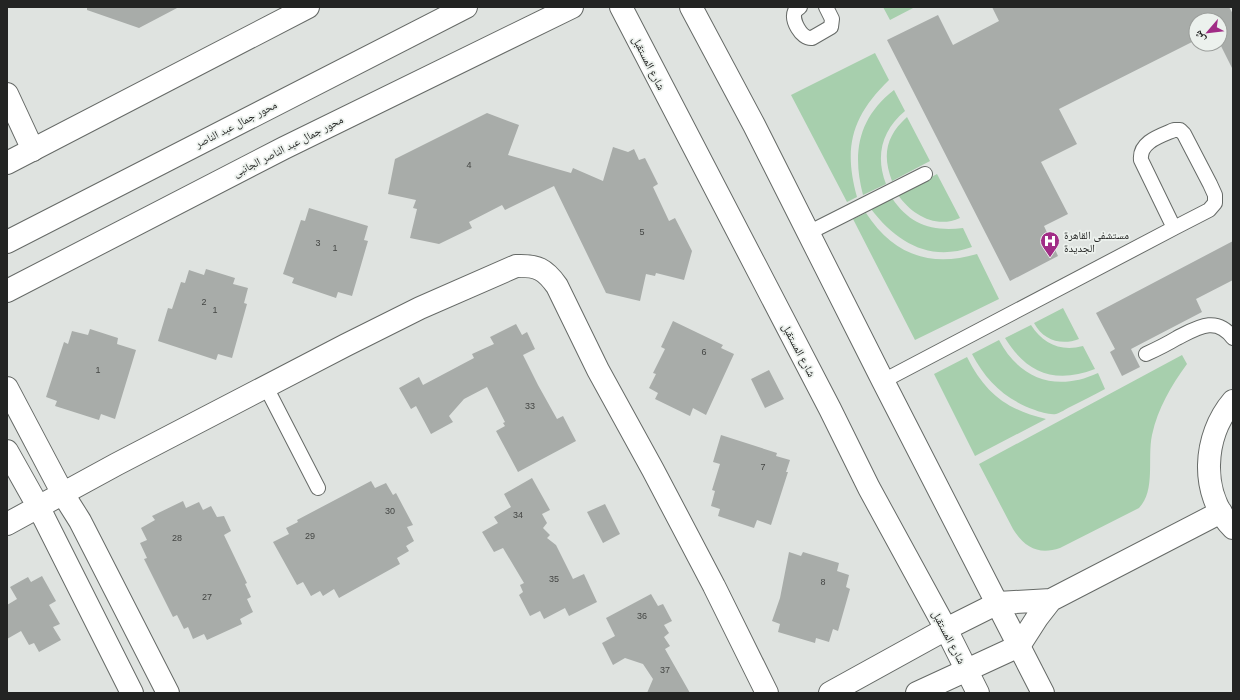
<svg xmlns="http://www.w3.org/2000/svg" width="1240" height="700" font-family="Arial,'Noto Naskh Arabic',sans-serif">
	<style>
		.green { fill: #a7cfad }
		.building { fill: #a8aca9 }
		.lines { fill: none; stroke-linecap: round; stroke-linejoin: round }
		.lane-casing { stroke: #666a67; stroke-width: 16 }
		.street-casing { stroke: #666a67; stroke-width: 24 }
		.secondary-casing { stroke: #666a67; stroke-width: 24 }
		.lane { stroke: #fff; stroke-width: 14 }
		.street { stroke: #fff; stroke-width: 22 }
		.secondary { stroke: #fff; stroke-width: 22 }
		.labels { text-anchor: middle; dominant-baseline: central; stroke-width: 3.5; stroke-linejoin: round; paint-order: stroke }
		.number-label { font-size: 9px; fill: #444644 }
		.street-label { font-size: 11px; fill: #232423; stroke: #ecf1ed }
		.poi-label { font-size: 11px; fill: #232423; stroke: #ecf1ed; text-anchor: start }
	</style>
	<rect width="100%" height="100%" fill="#dfe3e0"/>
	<path class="green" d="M883,7h32l-25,13z
		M875,53l14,27c-37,36 -46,67 -32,117l-10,5 -56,-107z
		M894,90l11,21c-23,19 -30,45 -19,73l-23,11c-11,-42 -5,-77 31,-105z
		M907,117l23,44 -38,20c-10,-26 -6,-45 15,-64z
		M937,174l23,44c-24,11 -48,-3 -62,-23z
		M892,198c17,26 40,34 71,30l9,19c-42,15 -75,-4 -101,-38z
		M866,213c27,41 63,55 111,41l22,45 -84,41 -62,-121z
		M1063,308l16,31c-18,7 -36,1 -45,-16z
		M1031,325c12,19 30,27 52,21l12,23c-39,15 -68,5 -90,-31z
		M999,340c21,40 58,52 99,33l7,16c-11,6 -23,12 -35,18 -4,2 -10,6 -14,7 -6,1 -16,-2 -21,-4 -29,-10 -49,-29 -63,-56z
		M1182,355l5,9c-16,22 -29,44 -35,71 -5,24 4,55 -13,73l-79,40c-21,7 -35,0 -47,-19l-34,-65z
		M967,357c18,36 40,53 79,62l-71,37 -41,-82z"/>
	<path class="building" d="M87,7h92l-40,21 -52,-18z
		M992,7h237l4,7v56l-13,-26v-24h-24v20l-137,69 18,35 -36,18 27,52 -24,12 14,30 -48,25 -123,-241 51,-25 15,30 46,-24z
		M487,113l32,12 -11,30 63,18 2,-5 30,13 10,-34 15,5 6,-3 5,11 6,-2 13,26 -5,3 16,34 6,-3 17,33 -8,29 -28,-7 -1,3 -9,-2 -6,27 -34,-8 -52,-107 -49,24 -3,-5 -33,17 3,6 -33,16 -29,-6 7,-29 -4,-1 3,-8 -28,-6 7,-35z
		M309,208l59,18 -4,14 4,1 -16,55 -14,-4 -2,6 -44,-15 2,-5 -11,-4 18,-54 4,1z
		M1233,241v39l-37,19 6,13 -71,37 9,18 -18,9 -12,-24 5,-3 -19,-36z
		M206,269l29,9 -2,6 15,4 -4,15 3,1 -15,54 -14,-4 -2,6 -58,-19 10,-33 4,1 9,-27 4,1 4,-13 15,5z
		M673,321l50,24 -2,3 13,6 -28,61 -13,-7 -3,8 -35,-17 3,-6 -9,-5 7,-14 -3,-1 12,-24 -4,-2z
		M516,324l6,11 5,-3 8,17 -12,6 15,30 19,34 6,-3 13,25 -58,31 -22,-41 9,-5 -2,-3 2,-1 -18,-35 -23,12 -15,17 4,6 -22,12 -15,-28 -5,3 -12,-21 20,-11 4,8 51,-27 -2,-4 22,-10 -4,-7z
		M90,329l28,9 -1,6 19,6 -21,69 -14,-5 -2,6 -44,-14 2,-5 -11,-4 18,-55 4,2 4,-13 16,4z
		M769,370l15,29 -19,9 -14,-29z
		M721,435l56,18 -1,3 14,4 -4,12h2l-17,53 -14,-5 -3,8 -36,-12 2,-7 -9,-3 4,-15 -3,-1 8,-26 -7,-2z
		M532,478l18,32 -8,4 5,9 -4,5 7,7 -3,3 9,7 17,34 11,-5 13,28 -28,14 -4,-8 -21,11 -4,-8 -10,5 -11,-21 4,-3 -3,-7 4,-2 -21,-35 -9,4 -12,-20 16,-9 -4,-6 17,-10 -7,-13z
		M371,481l4,7 11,-5 7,12 3,-2 17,32 -6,2 7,14 -8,5 3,5 -12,7 3,6 -61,34 -5,-9 -11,7 -3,-5 -9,5 -8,-14 -6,3 -24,-43 16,-8 -3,-6 12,-6 -1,-2z
		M183,501l3,7 13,-6 4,8 8,-4 6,11 7,-1 7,15 -7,4 23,48 -2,1 6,13 -4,2 6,13 -13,7 2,5 -35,16 -3,-6 -11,5 -5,-12 -4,2 -7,-14 -4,2 -29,-58 3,-1 -7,-15 7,-3 -6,-12 14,-8 -3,-4z
		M605,504l15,30 -17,9 -16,-31z
		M789,552l12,4 2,-4 36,11 -2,8 12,4 -3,12 4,2 -12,42 -5,-2 -4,13 -13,-4 -1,5 -37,-11 2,-8 -8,-3 8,-23z
		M42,576l14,25 -7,4 11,19 -7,3 8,13 -22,12 -5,-9 -5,2 -8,-14 -14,8v-34l10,-6 -7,-12 18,-10 3,5z
		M651,594l7,12 5,-2 9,17 -8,4 5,8 -5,4 6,9 -5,3 25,44h-43l6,-14 -10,-15 -18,-6 -12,7 -11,-22 13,-7 -9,-18z"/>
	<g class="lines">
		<defs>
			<path id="lane" d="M800,7l-5,4c-4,9 6,28 17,27l19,-11 1,-8 -6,-12
				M1174,130h6l4,4 26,50 5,11v8l-6,7 -35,18 -33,-68c-2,-18 19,-24 33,-30z
				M808,233l117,-59
				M1146,354c11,-5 21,-10 31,-16 20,-10 39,-23 56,0
				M883,381l291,-153
				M266,387l52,101"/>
			<path id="street" d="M7,94l26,56
				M7,388l56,106 17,27 88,172
				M1233,401c-30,35 -34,93 0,127
				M7,451l32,57 93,185
				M7,524l110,-60 229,-119 74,-37 96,-42c21,-1 29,3 41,20l41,84 55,100 61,116 53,107
				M830,693l116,-64 52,-26 53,-3 170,-88
				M917,693l102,-47 18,-28 14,-18"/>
			<path id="secondary" d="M621,7l209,402 39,79 77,141 32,64
				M691,7l63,118 129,256 160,312
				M7,163l301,-156
				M7,242l459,-235
				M7,291l277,-143 288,-141"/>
		</defs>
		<use href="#lane" class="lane-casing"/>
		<use href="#street" class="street-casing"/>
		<use href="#secondary" class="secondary-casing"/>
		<use href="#lane" class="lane"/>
		<use href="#street" class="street"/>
		<use href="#secondary" class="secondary"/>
	</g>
	<defs>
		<symbol id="hospital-pin" viewBox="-11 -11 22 30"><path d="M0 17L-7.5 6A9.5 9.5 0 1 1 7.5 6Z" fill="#a12c86" stroke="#ecf1ed"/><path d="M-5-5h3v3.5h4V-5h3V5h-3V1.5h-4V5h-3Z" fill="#fff"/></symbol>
	</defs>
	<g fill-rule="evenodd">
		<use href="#hospital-pin" x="1039" y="230" width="22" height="30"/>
	</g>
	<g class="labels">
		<g class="number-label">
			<text x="469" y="165">4</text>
			<text x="642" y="232">5</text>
			<text x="318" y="243">3</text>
			<text x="335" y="248">1</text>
			<text x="204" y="302">2</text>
			<text x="215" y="310">1</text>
			<text x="704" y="352">6</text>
			<text x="98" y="370">1</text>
			<text x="530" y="406">33</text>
			<text x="763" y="467">7</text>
			<text x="390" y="511">30</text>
			<text x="518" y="515">34</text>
			<text x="310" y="536">29</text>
			<text x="177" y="538">28</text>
			<text x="554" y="579">35</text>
			<text x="823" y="582">8</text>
			<text x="207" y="597">27</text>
			<text x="642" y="616">36</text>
			<text x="665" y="670">37</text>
		</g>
		<g class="street-label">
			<text transform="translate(649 63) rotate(63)">شارع المستقبل</text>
			<text transform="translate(236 124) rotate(-27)">محور جمال عبد الناصر</text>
			<text transform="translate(288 146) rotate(-27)">محور جمال عبد الناصر الجانبى</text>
			<text transform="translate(799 350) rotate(62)">شارع المستقبل</text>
			<text transform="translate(949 637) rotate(62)">شارع المستقبل</text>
		</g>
		<g class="poi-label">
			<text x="1064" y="235">مستشفى القاهرة<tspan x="1064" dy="13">الجديدة</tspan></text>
		</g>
	</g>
	<rect width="1240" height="700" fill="none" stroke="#232423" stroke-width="16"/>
	<g transform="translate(1208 32) rotate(242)"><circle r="19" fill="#ecf1ed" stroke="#9c9f9c"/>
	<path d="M0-3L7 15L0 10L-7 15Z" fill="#a12c86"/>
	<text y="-6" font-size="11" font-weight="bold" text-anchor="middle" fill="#232423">ش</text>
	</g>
</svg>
